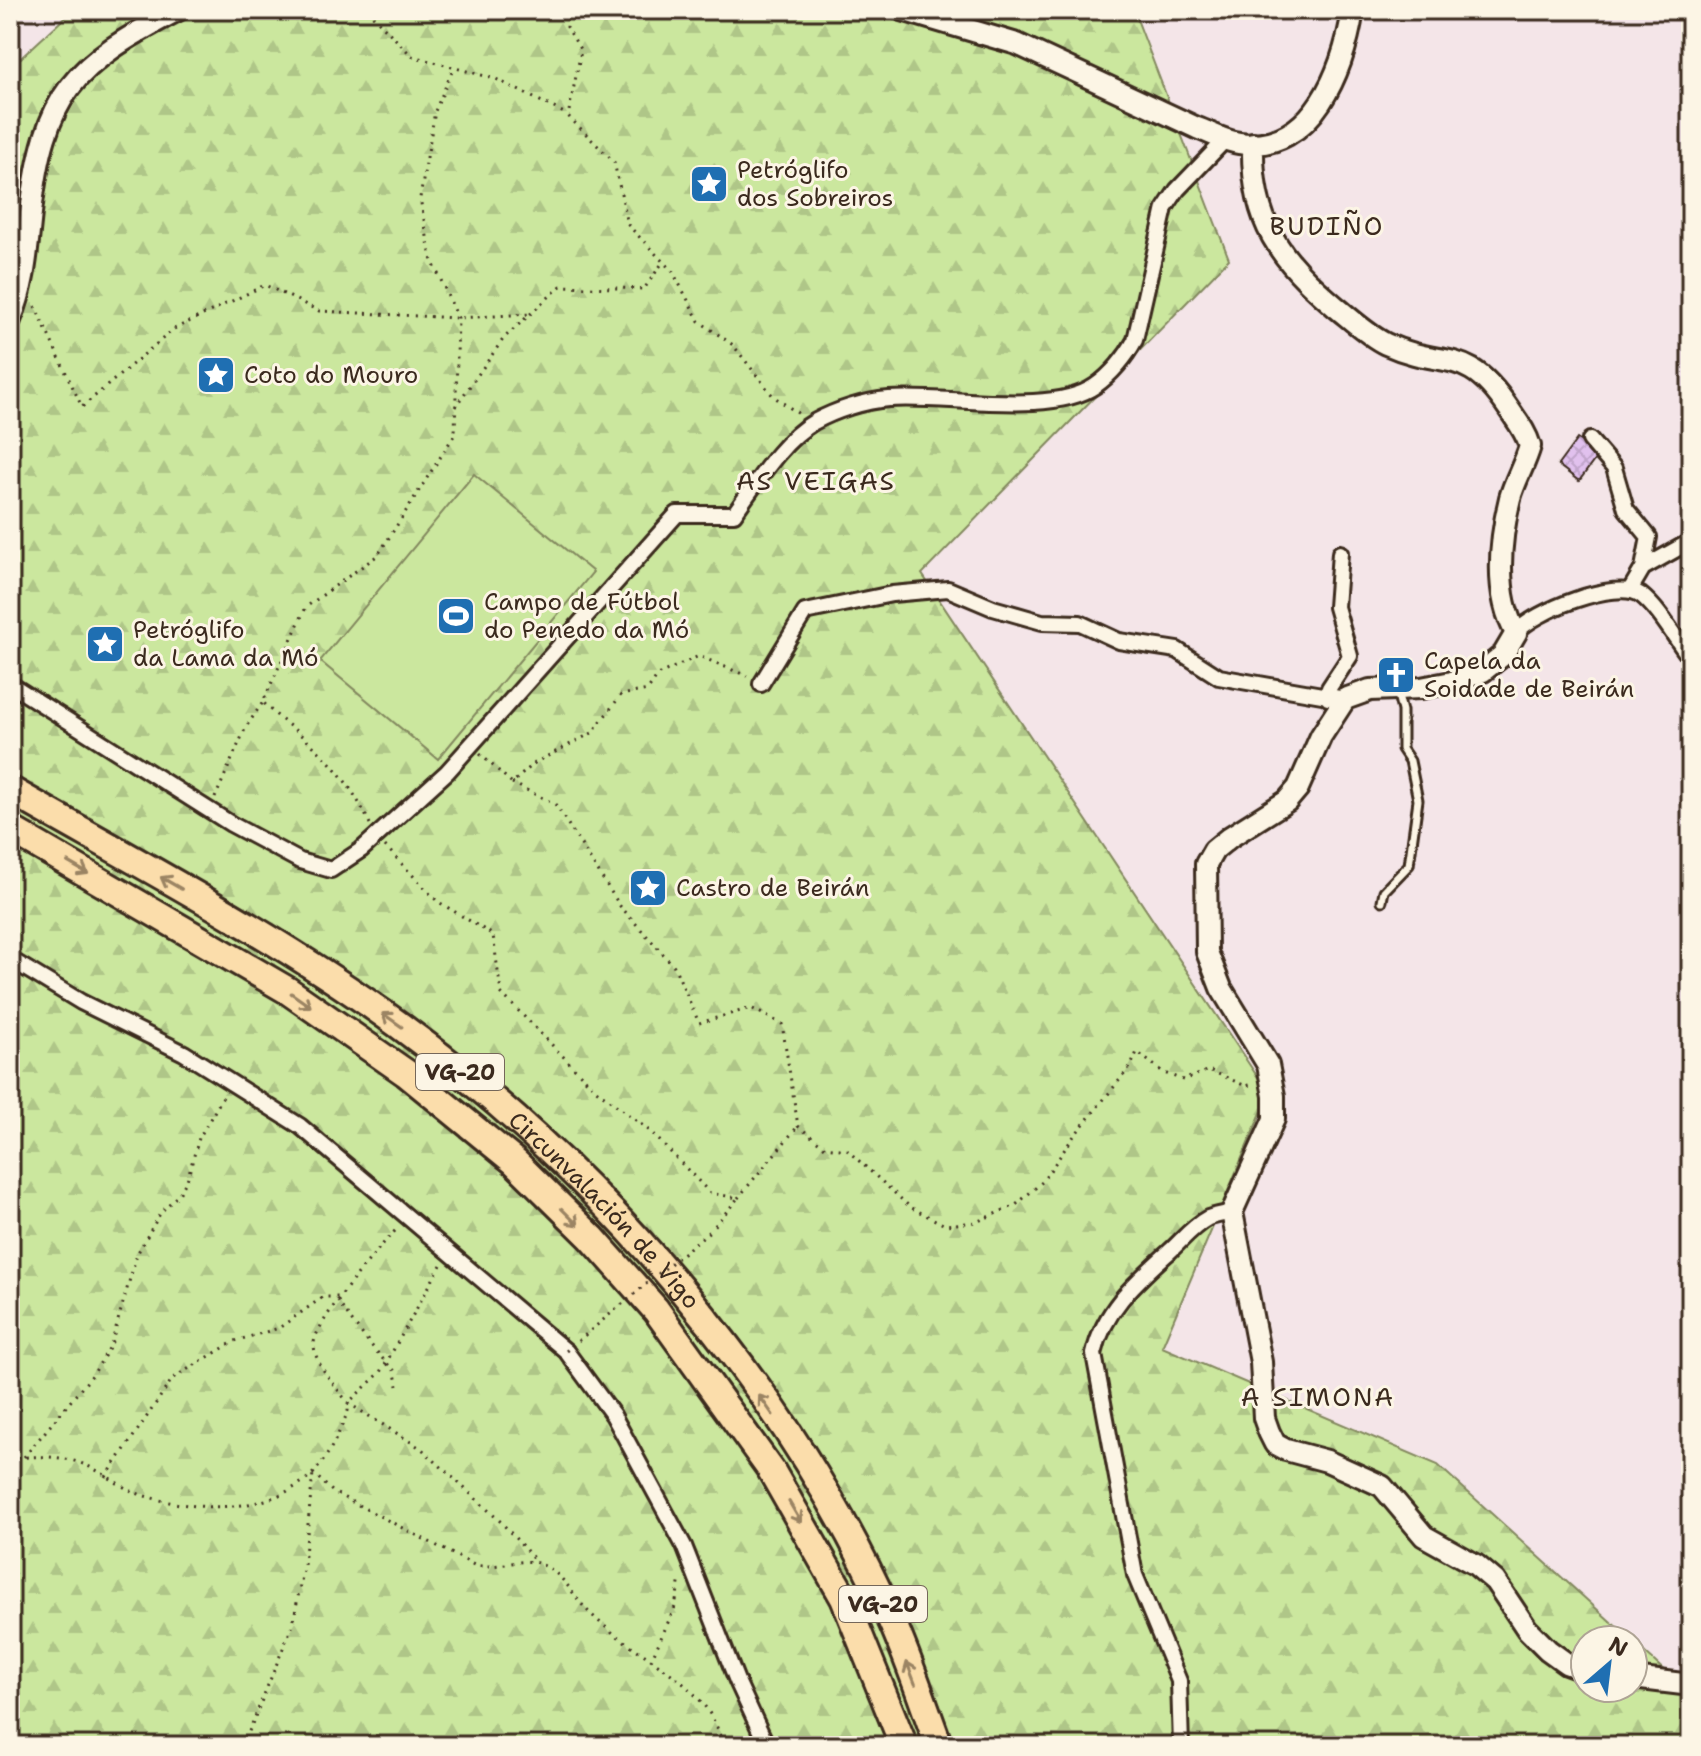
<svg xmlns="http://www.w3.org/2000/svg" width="1701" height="1756" font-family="'Shantell Sans',sans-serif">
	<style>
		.forest { fill: url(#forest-firs); stroke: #83885e; stroke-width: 2 }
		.garden { fill: #cbe79e; stroke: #83885e; stroke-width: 2 }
		.building { fill: url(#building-cross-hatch); stroke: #3b2a1e; stroke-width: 2 }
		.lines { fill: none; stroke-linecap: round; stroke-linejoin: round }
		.lane-casing { stroke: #3b2a1e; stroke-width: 13 }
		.street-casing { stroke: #3b2a1e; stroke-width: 20 }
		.secondary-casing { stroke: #3b2a1e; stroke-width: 26 }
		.highway-casing { stroke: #3b2a1e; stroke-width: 32 }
		.path { stroke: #3b2a1e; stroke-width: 3; stroke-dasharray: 2 6; stroke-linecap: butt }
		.lane { stroke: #fcf5e5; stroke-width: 7 }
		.street { stroke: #fcf5e5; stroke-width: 14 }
		.secondary { stroke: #fcf5e5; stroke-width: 20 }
		.highway { stroke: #fbddab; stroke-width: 26 }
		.path-bridge { stroke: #3b2a1e; stroke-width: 3; stroke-dasharray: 2 6; stroke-linecap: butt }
		.oneway { stroke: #9b8464 }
		.labels { text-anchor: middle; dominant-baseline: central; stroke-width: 6; stroke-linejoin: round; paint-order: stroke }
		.shield { fill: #fcf5e5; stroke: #75675a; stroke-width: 2 }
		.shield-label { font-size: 22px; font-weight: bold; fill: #3b2a1e }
		.poi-label { font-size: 24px; fill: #3b2a1e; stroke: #fcf5e5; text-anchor: start }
		.street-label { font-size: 24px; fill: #3b2a1e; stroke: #fcf5e5 }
		.neighbourhood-label { font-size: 26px; letter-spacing: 2px; fill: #3b2a1e; stroke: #fcf5e5 }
	</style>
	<defs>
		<pattern id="forest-firs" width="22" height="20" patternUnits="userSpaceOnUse" patternTransform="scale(2)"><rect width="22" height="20" fill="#cbe79e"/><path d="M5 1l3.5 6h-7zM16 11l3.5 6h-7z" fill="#afc688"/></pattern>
		<pattern id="building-cross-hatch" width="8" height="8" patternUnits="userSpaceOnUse" patternTransform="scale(2)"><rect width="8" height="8" fill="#e1c1ee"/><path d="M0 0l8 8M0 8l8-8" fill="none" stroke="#c2a6cc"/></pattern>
	</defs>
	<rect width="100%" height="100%" fill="#f4e5e8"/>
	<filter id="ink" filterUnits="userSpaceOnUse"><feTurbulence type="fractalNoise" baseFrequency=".0125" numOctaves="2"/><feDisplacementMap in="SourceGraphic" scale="16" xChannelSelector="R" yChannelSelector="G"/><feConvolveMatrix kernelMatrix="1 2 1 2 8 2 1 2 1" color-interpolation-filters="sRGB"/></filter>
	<g filter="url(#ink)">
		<path class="forest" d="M73,10h1063l-1,4 94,245 -307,315 347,520 -107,253 276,118 193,175h-46v48h48v-46l58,53v51h-1681v-1678z"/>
		<path class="garden" d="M474,474l119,98 -155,187 -118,-98z"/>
		<path class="building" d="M1577,439l22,15 -20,27 -21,-16z
			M1386,664l23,5 -4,16 -23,-4z"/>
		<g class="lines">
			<defs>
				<path id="lane" d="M1382,901l2,-10 25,-26 9,-65 -8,-39 -8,-12v-38l-5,-20"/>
				<path id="street" d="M1590,440l24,28 12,41 23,28 -6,31
					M1630,590l13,-22 48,-27
					M1516,633c16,-21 101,-55 125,-38 19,15 35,45 50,64
					M10,684l221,140 69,37 31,9 30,-20 86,-78 230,-258h57c22,-30 47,-73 80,-92 22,-12 50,-21 75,-23 54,-5 161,18 206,-13 16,-11 31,-29 40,-46l30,-132 12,-18 49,-51
					M761,684l44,-72 87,-18 56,-5 45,19 49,14 38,1 39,18 58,9 42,27 126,22
					M1328,698l1,-10 21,-32 -14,-49 4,-54
					M10,959l71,43 103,51 116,73 266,225 47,64 71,131 53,135 30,65
					M1181,1746l-2,-65 -44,-106 -41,-221c10,-45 43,-73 76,-103 12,-11 23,-25 38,-33 7,-3 16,-4 24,-6"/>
				<path id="secondary" d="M902,10l115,34 180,84c14,5 27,13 42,15 75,11 105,-76 114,-133
					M1253,143c-2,79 26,116 84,165 15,12 32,28 49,36 60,27 79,-1 123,65 8,12 17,23 21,37 -5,18 -15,34 -20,52 -10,42 -16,97 6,135l-13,22 -20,16 -31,11 -31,6 -51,2 -25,9 -24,37 -23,52 -11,13 -57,36 -16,13 -8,14 1,88 14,36 47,77 6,31v23l-42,93 29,150 3,56 5,14 6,12 11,6 41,11 55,25 42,50 52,29 19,16 32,48 21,21 18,13 19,7
					M10,320c15,-34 17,-71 21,-107 13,-120 42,-148 147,-203
					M1633,1678l58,7"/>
				<g id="highway">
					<path id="s1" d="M10,790c131,75 267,146 389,235 203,148 388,362 491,592 19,42 33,86 49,129"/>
					<path d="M10,829l277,161 119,83 109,89 77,76 64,72 115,160 73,128 60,148"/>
				</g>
			</defs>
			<use href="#lane" class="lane-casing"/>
			<use href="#street" class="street-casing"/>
			<use href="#secondary" class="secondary-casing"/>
			<use href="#highway" class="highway-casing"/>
			<path class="path" d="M367,10l45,46 84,23 72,36
				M569,10l-2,17 14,24 -13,65 46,46 14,63 45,47 26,49 34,24 40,51 26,18
				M35,306l47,101 92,-78 91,-44 54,26 139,7 72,-4
				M455,407l49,-69 57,-52 83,3 19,-27
				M480,754l32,29 24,-21 56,-29 29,-38 27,-5 11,-16 40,-18 48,20
				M512,783l43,21 65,102 54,60 25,57 52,-15 31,16 16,102 27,21 22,3 63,57 35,18 31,-3 40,-17 26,-23 32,-46 57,-70 6,-14 27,21 19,7 26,-10 37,16 7,-2
				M215,798l31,-71 17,-25
				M370,824c-15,-32 -33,-57 -60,-81 -16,-15 -32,-24 -47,-41l43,-95 72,-52 77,-121 3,-116 -27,-60 -11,-60 15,-87 19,-44
				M385,846l52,55 56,34 8,58 94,96 56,43 59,61 28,5 -26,31
				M738,1198l60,-72
				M441,1265l-60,107 -33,31 74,46 79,73 33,37
				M338,1301c4,9 48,64 56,69l4,16
				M24,1457l70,-84 17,-28 26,-91 24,-42 18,-18 8,-14 12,-42 25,-43
				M10,1459c28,-4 58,-4 84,10 16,8 31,21 48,26 53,17 126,20 170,-21 16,-15 28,-43 36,-63v-8c-11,-16 -33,-37 -34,-58 -2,-19 66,-100 83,-116
				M313,1473l20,19 141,73c24,5 48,-9 66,-1 25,9 33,34 52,51 32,31 76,50 106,83 13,14 20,31 27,48
				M106,1477l67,-99 62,-37 44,-13 44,-31h18
				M651,1660l24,-53 5,-29
				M243,1746l50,-122 11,-59 9,-92"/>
			<use href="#lane" class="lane"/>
			<use href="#street" class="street"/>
			<use href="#secondary" class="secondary"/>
			<use href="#highway" class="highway"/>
			<path class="path-bridge" d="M566,1351l146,-122"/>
		</g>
		<defs><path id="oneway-shaft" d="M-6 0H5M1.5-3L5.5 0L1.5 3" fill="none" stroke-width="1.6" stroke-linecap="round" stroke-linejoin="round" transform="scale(2)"/></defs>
		<g class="oneway">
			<use href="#oneway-shaft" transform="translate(78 868) rotate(30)"/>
			<use href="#oneway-shaft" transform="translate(171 883) rotate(-150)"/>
			<use href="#oneway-shaft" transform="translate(301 1000) rotate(35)"/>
			<use href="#oneway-shaft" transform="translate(392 1020) rotate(-145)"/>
			<use href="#oneway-shaft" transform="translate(570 1217) rotate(45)"/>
			<use href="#oneway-shaft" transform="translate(766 1405) rotate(-125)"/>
			<use href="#oneway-shaft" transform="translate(795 1512) rotate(60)"/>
			<use href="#oneway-shaft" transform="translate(911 1673) rotate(-111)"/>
		</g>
	</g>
	<defs>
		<symbol id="sight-square" viewBox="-11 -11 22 22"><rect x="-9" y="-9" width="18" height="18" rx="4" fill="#1f6fb2" stroke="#fcf5e5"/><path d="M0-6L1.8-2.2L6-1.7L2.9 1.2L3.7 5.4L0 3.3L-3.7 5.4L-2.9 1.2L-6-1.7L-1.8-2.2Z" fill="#fff"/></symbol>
		<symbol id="stadium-square" viewBox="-11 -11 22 22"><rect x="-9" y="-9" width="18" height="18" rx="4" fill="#1f6fb2" stroke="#fcf5e5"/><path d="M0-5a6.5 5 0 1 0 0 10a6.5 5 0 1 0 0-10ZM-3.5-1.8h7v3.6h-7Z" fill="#fff"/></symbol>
		<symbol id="church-square" viewBox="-11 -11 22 22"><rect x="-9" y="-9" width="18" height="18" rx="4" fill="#1f6fb2" stroke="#fcf5e5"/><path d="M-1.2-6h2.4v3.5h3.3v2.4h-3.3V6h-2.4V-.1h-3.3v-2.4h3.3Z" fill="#fff"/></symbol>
	</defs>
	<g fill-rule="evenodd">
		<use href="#sight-square" x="687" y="162" width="44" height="44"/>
		<use href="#sight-square" x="194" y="353" width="44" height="44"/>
		<use href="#stadium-square" x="434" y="594" width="44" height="44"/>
		<use href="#sight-square" x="83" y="622" width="44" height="44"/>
		<use href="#church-square" x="1374" y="653" width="44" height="44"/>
		<use href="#sight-square" x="626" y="866" width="44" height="44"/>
	</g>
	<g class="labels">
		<g class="shield">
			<rect x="416" y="1054" width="88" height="36" rx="6"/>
			<rect x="839" y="1586" width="88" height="36" rx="6"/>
		</g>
		<g class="shield-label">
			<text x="460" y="1072">VG-20</text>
			<text x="883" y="1604">VG-20</text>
		</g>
		<g class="poi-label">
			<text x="737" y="170">Petróglifo<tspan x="737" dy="28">dos Sobreiros</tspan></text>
			<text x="244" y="375">Coto do Mouro</text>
			<text x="484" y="602">Campo de Fútbol<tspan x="484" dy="28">do Penedo da Mó</tspan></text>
			<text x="133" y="630">Petróglifo<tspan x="133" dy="28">da Lama da Mó</tspan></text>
			<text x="1424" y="661">Capela da<tspan x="1424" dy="28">Soidade de Beirán</tspan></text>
			<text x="676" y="888">Castro de Beirán</text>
		</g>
		<g class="street-label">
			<text stroke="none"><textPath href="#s1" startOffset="732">Circunvalación de Vigo</textPath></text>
		</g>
		<g class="neighbourhood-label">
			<text x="1327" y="225">BUDIÑO</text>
			<text x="816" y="480">AS VEIGAS</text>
			<text x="1318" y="1396">A SIMONA</text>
		</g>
	</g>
	<rect width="1701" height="1756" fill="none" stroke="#fcf5e5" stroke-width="40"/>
	<rect x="20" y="20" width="1661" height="1716" fill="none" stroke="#3b2a1e" stroke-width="3" filter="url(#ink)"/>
	<g transform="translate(1609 1664) rotate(28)"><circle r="38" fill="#fcf5e5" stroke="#afa495" stroke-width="2"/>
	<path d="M0-6L14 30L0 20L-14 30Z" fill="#1f6fb2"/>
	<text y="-12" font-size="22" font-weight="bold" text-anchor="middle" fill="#3b2a1e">N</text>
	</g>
</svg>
